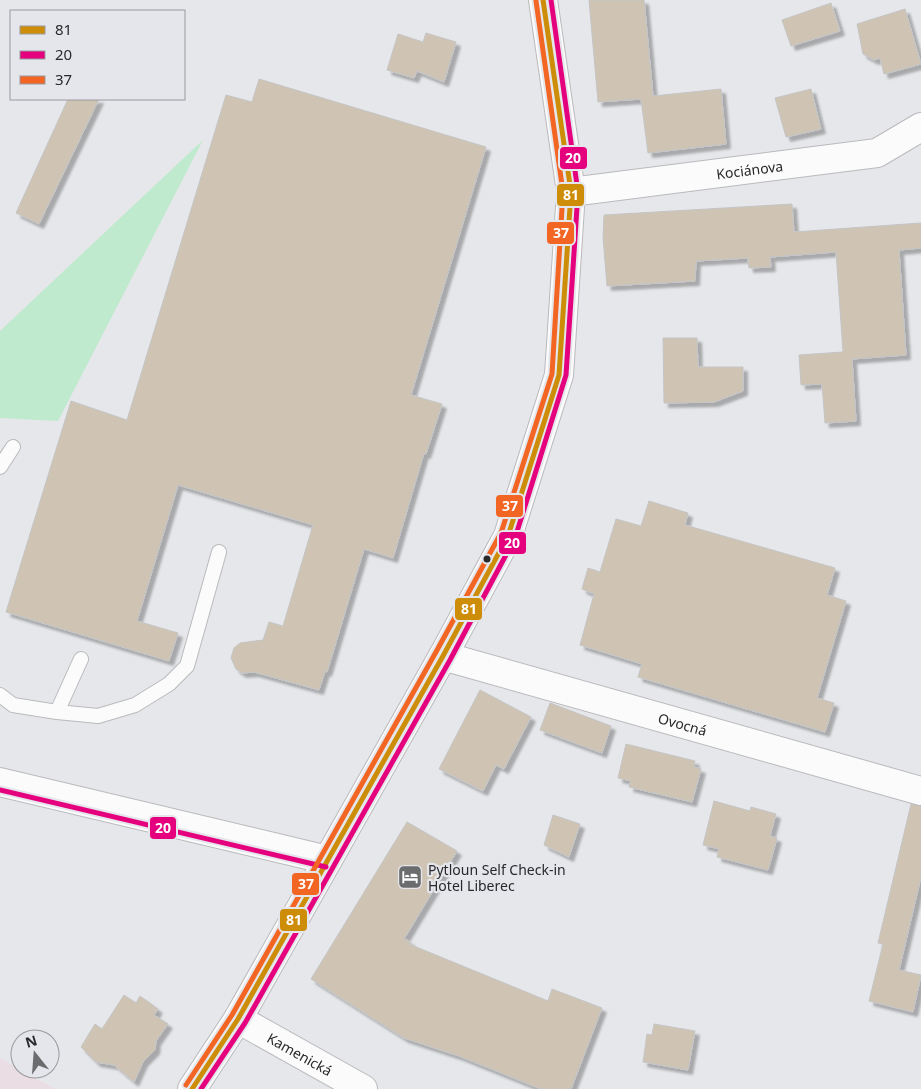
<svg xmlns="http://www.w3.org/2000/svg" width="921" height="1089" font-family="'Noto Sans',sans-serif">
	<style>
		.industrial { fill: #eadde3 }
		.green { fill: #c0eace }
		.building { fill: #cfc4b3; stroke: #c4c4c5; filter: url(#shadow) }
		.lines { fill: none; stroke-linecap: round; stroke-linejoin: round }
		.lane-casing { stroke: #bababd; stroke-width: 16 }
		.street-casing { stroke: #bababd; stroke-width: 30 }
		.secondary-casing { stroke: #bababd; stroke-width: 30 }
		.lane { stroke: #fbfbfc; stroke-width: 14 }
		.street { stroke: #fbfbfc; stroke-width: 28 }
		.secondary { stroke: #fbfbfc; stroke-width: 28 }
		.bus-1-casing { stroke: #e5e6eb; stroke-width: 9 }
		.bus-2-casing { stroke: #e5e6eb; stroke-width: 9 }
		.bus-3-casing { stroke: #e5e6eb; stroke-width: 9 }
		.bus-1 { stroke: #ce8d09; stroke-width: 5 }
		.bus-2 { stroke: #e5007d; stroke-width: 5 }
		.bus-3 { stroke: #f26522; stroke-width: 5 }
		.bus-dot { fill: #29292b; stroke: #e5e6eb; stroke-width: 2 }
		.labels { text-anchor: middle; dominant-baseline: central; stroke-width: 4.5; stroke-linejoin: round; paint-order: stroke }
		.street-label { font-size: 14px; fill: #29292b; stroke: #e5e6eb }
		.poi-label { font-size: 14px; fill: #29292b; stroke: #e5e6eb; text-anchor: start }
		.line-badge { stroke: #e5e6eb; stroke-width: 2 }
		.badge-label { font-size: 14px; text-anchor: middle; font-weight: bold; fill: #fff }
	</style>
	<defs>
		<filter id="shadow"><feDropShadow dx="4.5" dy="4.5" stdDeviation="1" flood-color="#0004"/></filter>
	</defs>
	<rect width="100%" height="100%" fill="#e6e7ea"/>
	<path class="industrial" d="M0,1058l55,31h-55z"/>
	<path class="green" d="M203,140l-145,281 -58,-3v-87z"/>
	<path class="building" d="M589,0h55l9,96 68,-7 5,55 -78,9 -7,-54 -43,3z
		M831,3l9,28 -49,15 -9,-26z
		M905,9l16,55 -37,10 -4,-16 -6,2 -11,-6 -6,-30z
		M426,33l30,9 -12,40 -27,-11 -3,7 -27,-8 11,-36 25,8z
		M259,79l227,68 -75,248 31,9 -16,50 -2,-1 -31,105 -29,-9 -37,123 -2,-1 -6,19 -65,-18 -12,1 -6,-4 -5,-11 3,-10 6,-5 23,-3 6,-18 14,4 30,-101 -135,-40 -41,136 41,12 -9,28 -163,-49 65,-211 56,19 99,-325 26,7z
		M811,89l10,40 -35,8 -11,-39z
		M68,99h31l-60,125 -23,-11z
		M792,204l2,28 127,-9v25l-22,2 7,105 -54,4 4,62 -31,2 -3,-39 -21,1 -2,-30 44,-3 -7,-100 -66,5 1,10 -22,1 -1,-10 -52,3 -1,20 -88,5 -4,-49 1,-22z
		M663,338h34l1,29h45v24l-29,11 -50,1z
		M649,501l39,12 -3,12 150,43 -8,27 19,6 -29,97 17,5 -9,29 -187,-55 4,-13 -62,-19 14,-51 -12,-5 6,-21 12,4 16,-53 25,7z
		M480,690l51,27 -27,52 -8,-4 -13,26 -44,-22z
		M550,703l61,23 -9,27 -62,-23z
		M626,744l69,17 -1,6 7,2 -9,33 -63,-15 2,-6 -13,-3z
		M714,801l36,10 1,-4 25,7 -6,22 7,2 -9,32 -51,-13 2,-8 -16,-4z
		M911,804l10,2v71l-22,93 22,5 -8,37 -44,-11 14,-57 -5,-1z
		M553,815l27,9 -11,33 -25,-12z
		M407,822l50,29 -53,88 6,2 -1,3 139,57 4,-12 50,19 -31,81h-30l-82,-33 -55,-18 -93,-59z
		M124,995l12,8 4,-7 18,13 -4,6 14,9 -12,17 -1,9 -12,12 -9,20 -20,-17 -18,-3 -15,-15 14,-23 7,5z
		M654,1024l41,7 -7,39 -45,-8 4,-28 5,1z"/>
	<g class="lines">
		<defs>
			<path id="lane" d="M0,467l13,-20
				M0,695l13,10 44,7 41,4 37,-11 34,-21 18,-18 32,-114
				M57,712l24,-53"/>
			<g id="street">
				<path id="s1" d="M571,192l306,-39 44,-26"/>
				<path id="s2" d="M443,656l478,135"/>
				<path id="s3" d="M238,1019l125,70"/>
			</g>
			<path id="secondary" d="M0,782l328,78
				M192,1089l46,-70 205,-363 65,-120 51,-161 12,-183 -28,-192"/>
		</defs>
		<use href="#lane" class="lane-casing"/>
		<use href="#street" class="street-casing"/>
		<use href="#secondary" class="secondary-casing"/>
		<use href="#lane" class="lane"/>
		<use href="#street" class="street"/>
		<use href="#secondary" class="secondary"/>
		<defs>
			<path id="bus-1" d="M192,1089l46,-70 205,-363 65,-120 51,-161 12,-183 -28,-192"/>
			<path id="bus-2" d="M0,790l326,77
				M201,1089l44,-66 205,-363 65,-122 51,-163 12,-183 -27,-192"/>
			<path id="bus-3" d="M186,1085l46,-70 204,-363 65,-119 51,-159 11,-182 -27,-191"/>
		</defs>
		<use href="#bus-1" class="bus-1-casing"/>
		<use href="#bus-2" class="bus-2-casing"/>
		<use href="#bus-3" class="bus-3-casing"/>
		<use href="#bus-1" class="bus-1"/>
		<use href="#bus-2" class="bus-2"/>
		<use href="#bus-3" class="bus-3"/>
	</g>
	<defs>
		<symbol id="hotel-square" viewBox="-11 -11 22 22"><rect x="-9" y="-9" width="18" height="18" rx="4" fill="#6b6c6e" stroke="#e5e6eb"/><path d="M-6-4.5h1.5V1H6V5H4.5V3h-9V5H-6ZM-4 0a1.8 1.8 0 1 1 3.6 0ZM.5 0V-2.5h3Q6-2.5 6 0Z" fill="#fff"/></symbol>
	</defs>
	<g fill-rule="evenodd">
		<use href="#hotel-square" x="396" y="863" width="28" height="28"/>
	</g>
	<circle class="bus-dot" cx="487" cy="559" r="4.5"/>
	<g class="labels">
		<g class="street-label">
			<text stroke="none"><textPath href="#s1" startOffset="180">Kociánova</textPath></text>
			<text stroke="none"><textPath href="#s2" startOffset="249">Ovocná</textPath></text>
			<text stroke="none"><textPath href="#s3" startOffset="71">Kamenická</textPath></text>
		</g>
		<g class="poi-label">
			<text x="428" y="869">Pytloun Self Check-in<tspan x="428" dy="16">Hotel Liberec</tspan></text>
		</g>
	</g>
	<g class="line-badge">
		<rect x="559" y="146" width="29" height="24" rx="5" fill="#e5007d"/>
		<rect x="556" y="183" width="29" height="24" rx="5" fill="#ce8d09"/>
		<rect x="546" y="221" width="29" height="24" rx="5" fill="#f26522"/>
		<rect x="495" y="494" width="29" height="24" rx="5" fill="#f26522"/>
		<rect x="498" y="531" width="29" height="24" rx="5" fill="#e5007d"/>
		<rect x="454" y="597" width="29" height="24" rx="5" fill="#ce8d09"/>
		<rect x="149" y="816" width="28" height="24" rx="5" fill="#e5007d"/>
		<rect x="291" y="872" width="29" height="24" rx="5" fill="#f26522"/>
		<rect x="279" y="908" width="29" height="24" rx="5" fill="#ce8d09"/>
	</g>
	<g class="badge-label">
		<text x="573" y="163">20</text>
		<text x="571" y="200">81</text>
		<text x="561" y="238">37</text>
		<text x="510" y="511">37</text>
		<text x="512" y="548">20</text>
		<text x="469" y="614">81</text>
		<text x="163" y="833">20</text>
		<text x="306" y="889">37</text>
		<text x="294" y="925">81</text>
	</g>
	<rect x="10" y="10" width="175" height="90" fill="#e5e6eb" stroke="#9a9a9e"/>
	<rect x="20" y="26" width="25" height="8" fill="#ce8d09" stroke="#9a9a9e"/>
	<text x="55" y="35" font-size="15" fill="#29292b">81</text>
	<rect x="20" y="51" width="25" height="8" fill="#e5007d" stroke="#9a9a9e"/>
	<text x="55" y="60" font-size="15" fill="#29292b">20</text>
	<rect x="20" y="76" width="25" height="8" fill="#f26522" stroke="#9a9a9e"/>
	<text x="55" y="85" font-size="15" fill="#29292b">37</text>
	<g transform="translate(35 1054) rotate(343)"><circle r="24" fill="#e5e6eb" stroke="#9a9a9e"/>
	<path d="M0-4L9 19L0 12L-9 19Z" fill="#6b6c6e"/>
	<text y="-8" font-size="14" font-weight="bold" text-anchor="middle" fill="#29292b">N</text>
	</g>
</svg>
